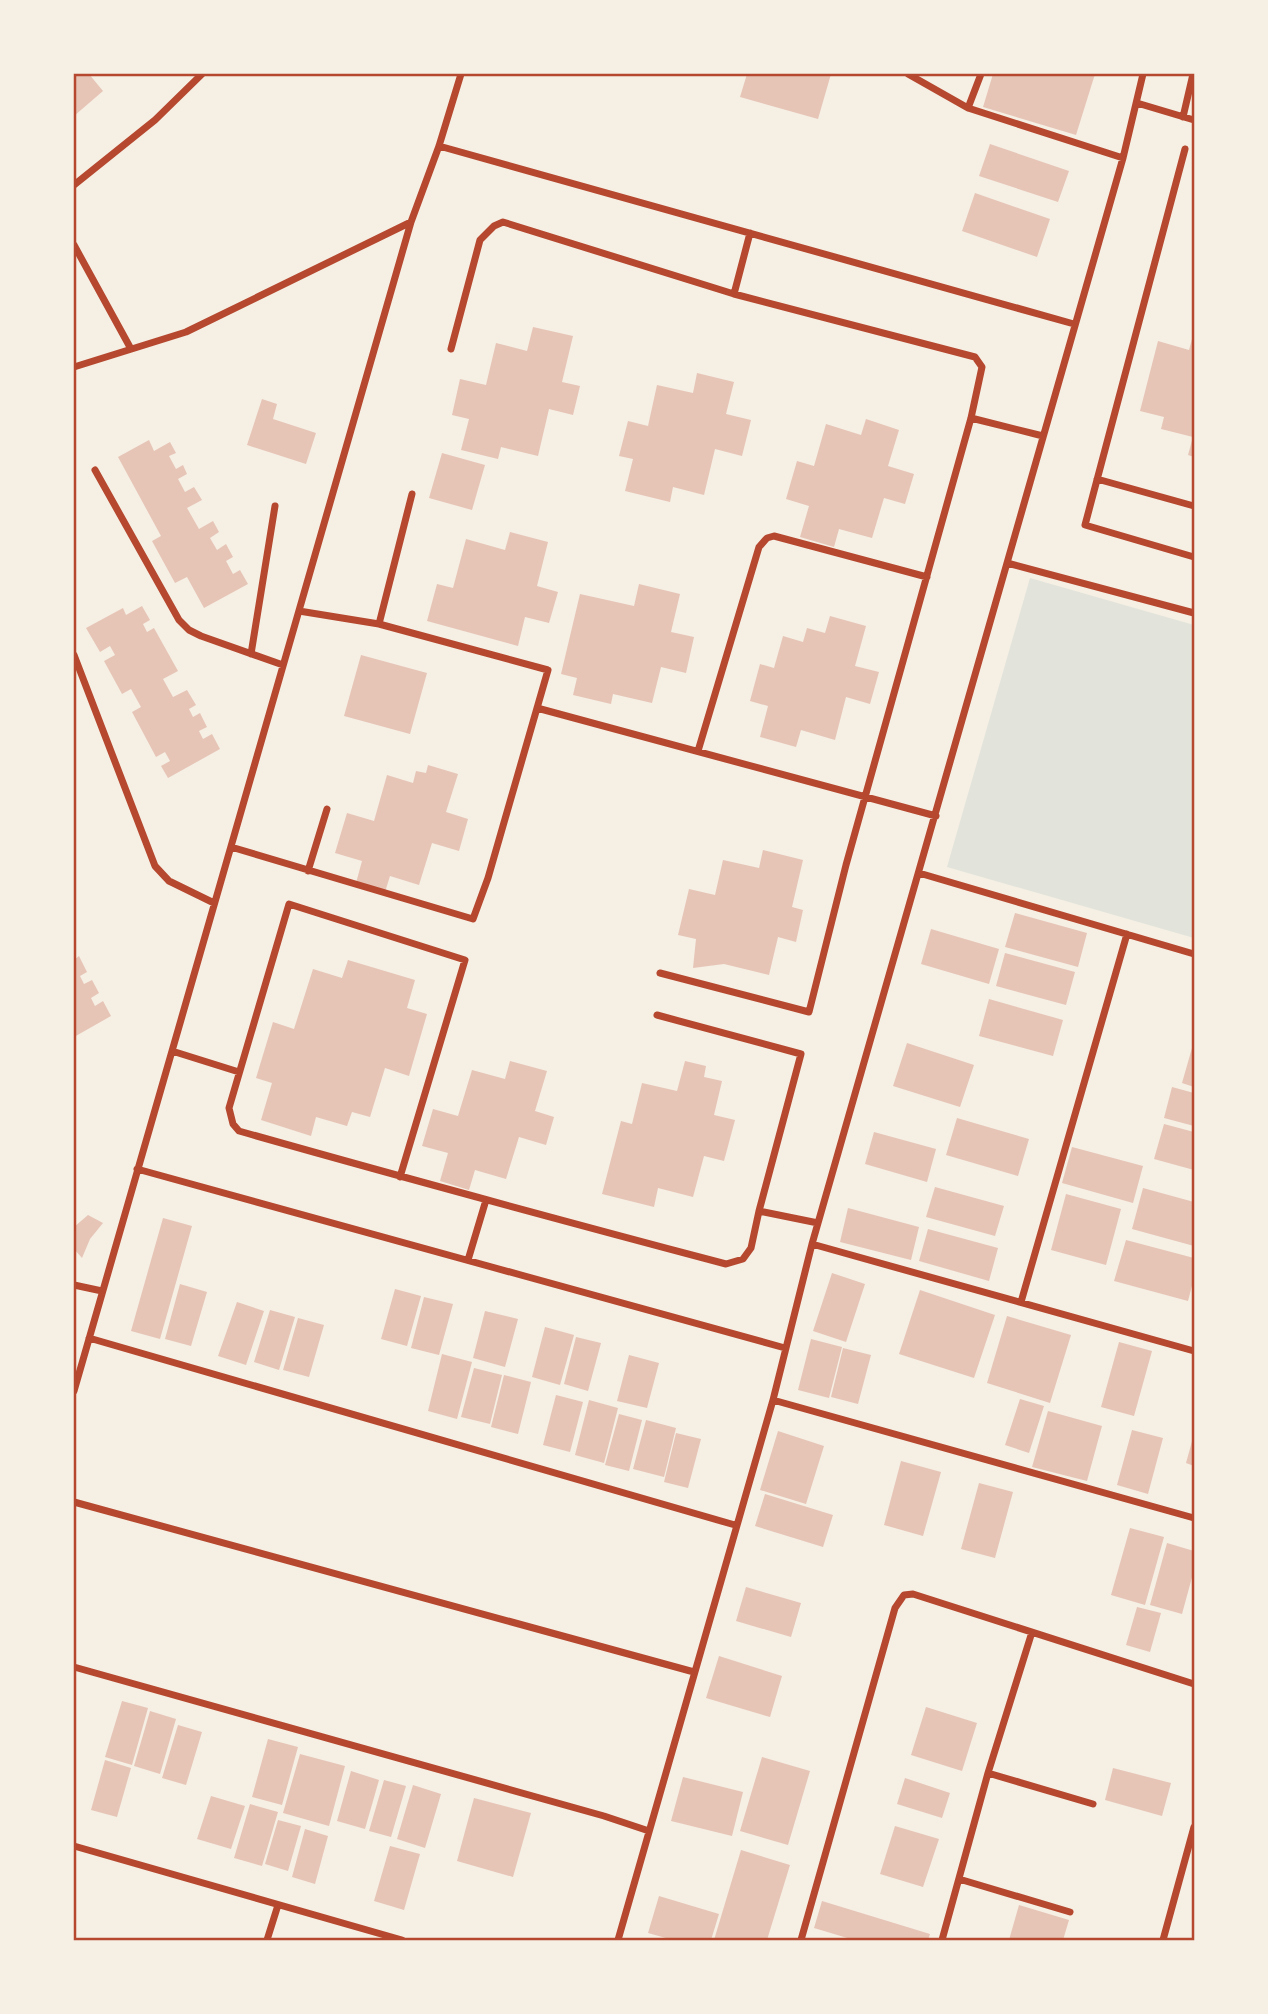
<svg xmlns="http://www.w3.org/2000/svg" width="1268" height="2014" font-family="'Titillium Web',sans-serif">
	<style>
		.green { fill: #e2e4dc }
		.building { fill: #e6c5b7 }
		.lines { fill: none; stroke-linecap: round; stroke-linejoin: round }
		.minor { stroke: #b5482f; stroke-width: 7 }
		.neatline { fill: none; stroke: #b5482f; stroke-width: 2.5 }
	</style>
	<rect width="100%" height="100%" fill="#f6efe4"/>
	<path class="green" d="M1030,578l164,47v313l-247,-71z"/>
	<path class="building" d="M74,74h15l14,17 -29,25z
		M747,74h84l-13,45 -78,-22z
		M993,74h102l-19,61 -93,-28z
		M990,144l79,27 -11,31 -79,-26z
		M975,193l75,26 -13,38 -75,-26z
		M533,327l40,9 -11,46 18,4 -7,29 -24,-6 -11,47 -37,-9 -3,12 -37,-9 8,-31 -17,-4 8,-36 26,6 10,-42 31,8z
		M1194,332v125l-6,-2 5,-18 -32,-8 3,-12 -24,-6 18,-70 31,9z
		M697,373l37,9 -8,32 25,6 -9,36 -27,-7 -11,46 -31,-8 -3,15 -45,-11 8,-32 -14,-3 9,-35 20,5 9,-41 36,8z
		M262,399l15,5 -4,15 43,14 -10,31 -59,-19z
		M866,419l33,11 -11,36 26,8 -9,30 -21,-6 -12,40 -33,-9 -5,18 -34,-10 9,-31 -23,-7 11,-38 17,5 12,-42 35,11z
		M149,440l5,11 16,-9 6,11 -7,3 7,13 7,-4 4,9 -9,5 7,13 9,-5 8,13 -15,8 12,21 14,-8 6,11 -9,6 7,12 9,-6 7,13 -7,4 7,13 7,-4 8,14 -44,24 -17,-31 -12,6 -23,-42 9,-5 -43,-79z
		M442,453l43,12 -13,45 -43,-12z
		M510,532l38,10 -11,44 21,6 -9,31 -24,-6 -7,29 -91,-25 10,-37 16,4 13,-49 39,11z
		M639,584l41,10 -9,38 23,5 -8,36 -25,-6 -9,36 -39,-9 -2,10 -38,-9 4,-17 -16,-4 19,-80 54,12z
		M142,606l8,14 -7,4 4,8 7,-4 24,43 -15,8 10,18 14,-7 9,15 -7,4 4,8 7,-4 7,14 -8,4 4,8 9,-5 8,15 -52,29 -7,-12 9,-5 -5,-9 -9,5 -24,-45 9,-5 -10,-18 -9,5 -18,-33 11,-6 -5,-9 -10,6 -14,-24 37,-20 3,7z
		M830,616l36,10 -11,40 24,6 -9,32 -24,-7 -11,43 -34,-10 -5,17 -36,-10 8,-31 -18,-5 10,-37 14,4 9,-32 20,6 4,-14 18,5z
		M361,655l66,18 -17,61 -66,-18z
		M428,765l30,9 -12,38 22,7 -9,32 -27,-8 -13,42 -29,-9 -5,16 -29,-9 6,-22 -27,-8 12,-40 27,8 13,-46 26,8 3,-12 10,2z
		M763,850l40,10 -11,47 11,3 -7,32 -18,-5 -9,38 -45,-11 -31,4 3,-29 -18,-4 11,-46 26,6 8,-35 36,8z
		M1015,913l72,20 -9,34 -73,-20z
		M931,929l68,20 -10,35 -68,-20z
		M1005,953l70,19 -9,33 -70,-19z
		M79,956l8,16 -7,4 4,8 8,-4 7,13 -8,5 4,8 8,-5 8,15 -37,21v-77z
		M348,960l67,20 -8,28 20,6 -18,62 -24,-8 -15,49 -18,-5 -5,14 -31,-9 -5,19 -50,-16 11,-37 -16,-5 17,-56 21,7 19,-60 29,9z
		M989,999l74,21 -10,36 -74,-20z
		M907,1043l67,22 -14,42 -67,-21z
		M1192,1048h2v39l-12,-4z
		M510,1061l37,10 -12,40 19,6 -8,28 -27,-8 -13,42 -31,-9 -6,20 -29,-9 8,-28 -26,-7 11,-37 25,7 14,-46 33,9z
		M685,1061l21,5 -2,11 18,4 -8,34 21,5 -11,41 -20,-5 -11,41 -35,-9 -4,19 -52,-13 19,-73 11,3 10,-41 35,8z
		M1172,1087l22,6v33l-30,-8z
		M957,1118l72,21 -11,37 -72,-21z
		M1164,1124l30,8v38l-40,-11z
		M874,1132l62,17 -9,33 -62,-18z
		M1072,1147l71,19 -10,37 -71,-20z
		M935,1187l69,19 -9,30 -69,-19z
		M1143,1188l51,14v44l-62,-17z
		M1066,1194l55,15 -15,56 -55,-15z
		M848,1208l71,19 -8,33 -71,-18z
		M88,1215l15,8 -13,16 -8,19 -8,-9v-22z
		M163,1218l29,8 -32,113 -29,-8z
		M928,1229l70,19 -9,33 -70,-20z
		M1126,1240l68,18v20l-6,23 -74,-20z
		M832,1273l33,11 -19,58 -33,-11z
		M180,1284l27,8 -16,54 -26,-7z
		M395,1289l26,7 -14,50 -26,-7z
		M920,1290l75,25 -21,63 -75,-24z
		M424,1297l29,7 -14,51 -28,-7z
		M237,1302l27,9 -18,54 -28,-9z
		M270,1310l25,7 -16,53 -25,-8z
		M485,1311l33,8 -13,48 -32,-9z
		M1007,1316l64,19 -21,68 -63,-20z
		M298,1318l26,7 -15,52 -26,-7z
		M545,1327l29,8 -14,50 -28,-8z
		M576,1337l25,6 -13,48 -24,-7z
		M811,1339l31,8 -13,51 -31,-8z
		M1119,1342l33,9 -18,65 -33,-9z
		M843,1348l28,7 -13,49 -27,-7z
		M442,1354l30,8 -15,57 -29,-8z
		M629,1355l30,8 -12,45 -30,-7z
		M474,1368l28,7 -12,49 -29,-7z
		M504,1375l27,7 -13,52 -27,-7z
		M556,1395l27,7 -13,50 -27,-7z
		M1020,1399l24,7 -15,47 -24,-8z
		M589,1400l29,8 -14,55 -29,-8z
		M1048,1411l54,15 -15,55 -55,-14z
		M619,1414l23,6 -13,51 -24,-6z
		M646,1420l30,8 -12,49 -31,-8z
		M1132,1430l31,8 -15,56 -31,-9z
		M778,1431l46,15 -18,58 -46,-14z
		M676,1433l25,6 -13,49 -24,-6z
		M1194,1434v32l-8,-3z
		M901,1461l40,11 -18,64 -39,-11z
		M979,1483l34,9 -18,66 -34,-9z
		M765,1494l68,21 -10,32 -68,-21z
		M1130,1528l34,9 -19,68 -34,-10z
		M1167,1543l27,8v19l-12,44 -32,-9z
		M746,1587l55,16 -10,34 -55,-16z
		M1137,1607l24,6 -11,39 -24,-7z
		M719,1656l63,20 -12,41 -64,-19z
		M122,1701l26,7 -16,57 -27,-8z
		M926,1707l51,16 -15,48 -51,-16z
		M150,1711l26,8 -16,55 -26,-8z
		M178,1725l24,7 -16,53 -24,-7z
		M268,1739l30,8 -16,58 -30,-8z
		M300,1754l45,12 -16,60 -46,-13z
		M762,1757l48,14 -22,74 -48,-14z
		M105,1760l26,8 -14,49 -26,-7z
		M1113,1768l58,15 -9,33 -57,-16z
		M351,1771l28,9 -14,49 -28,-8z
		M683,1777l60,15 -11,44 -61,-15z
		M905,1778l45,15 -8,25 -45,-14z
		M384,1780l22,6 -15,51 -22,-6z
		M413,1785l28,9 -16,54 -28,-9z
		M211,1796l34,10 -14,43 -34,-10z
		M474,1798l57,15 -18,64 -56,-16z
		M250,1804l28,8 -16,54 -28,-8z
		M278,1820l23,6 -13,45 -23,-7z
		M895,1826l44,13 -16,48 -43,-13z
		M305,1829l23,7 -13,48 -23,-7z
		M390,1846l30,8 -16,56 -30,-9z
		M741,1850l49,15 -23,75h-53z
		M659,1896l60,18 -8,26h-38l-25,-7z
		M822,1901l108,33 -2,6h-74l-40,-12z
		M1019,1905l50,15 -6,20h-54z"/>
	<g class="lines">
		<path class="minor" d="M908,74l60,34 13,-34
			M1137,103l57,17
			M968,108l155,50
			M1183,117l10,-43
			M439,146l635,178
			M1185,149l-100,376 109,32
			M74,185l81,-65 47,-46
			M74,245l57,104
			M734,294l16,-61
			M451,349l29,-109 14,-14 9,-4 231,72 241,63 7,10 -11,51 -125,447 -37,147 -149,-39
			M74,367l112,-35 225,-110
			M971,418l72,18
			M95,470l84,150 10,10 12,6 82,29
			M1097,479l97,27
			M1007,563l187,50
			M299,611l80,13
			M251,654l24,-148
			M74,655l81,211 14,15 45,22
			M537,708l399,108
			M698,751l61,-204 8,-9 7,-2 153,41
			M231,847l242,72 15,-41 60,-208 -169,-46 33,-130
			M308,871l19,-62
			M919,873l275,81
			M172,1051l67,21
			M137,1169l648,179
			M400,1177l65,-217 -176,-56 -60,204 4,16 6,7c162,46 325,90 487,133l17,-5 8,-11 8,-37 42,-157 -144,-39
			M759,1211l59,12
			M812,1244l382,107
			M468,1260l18,-60
			M74,1285l28,6
			M1021,1302l106,-368
			M89,1338l646,187
			M74,1391l337,-1169 28,-76 22,-72
			M773,1400l421,118
			M74,1502l620,170
			M74,1667l530,149 45,15
			M988,1773l105,31
			M74,1846l328,94
			M959,1879l111,33
			M267,1940l11,-35
			M618,1940l155,-540 39,-156 311,-1086 20,-84
			M801,1940l94,-332 9,-13 9,-1 281,90
			M942,1940l46,-167 44,-141
			M1163,1940l31,-113"/>
	</g>
	<rect width="1268" height="2014" fill="none" stroke="#f6efe4" stroke-width="150"/>
	<rect x="75" y="75" width="1118" height="1864" class="neatline"/>
</svg>
